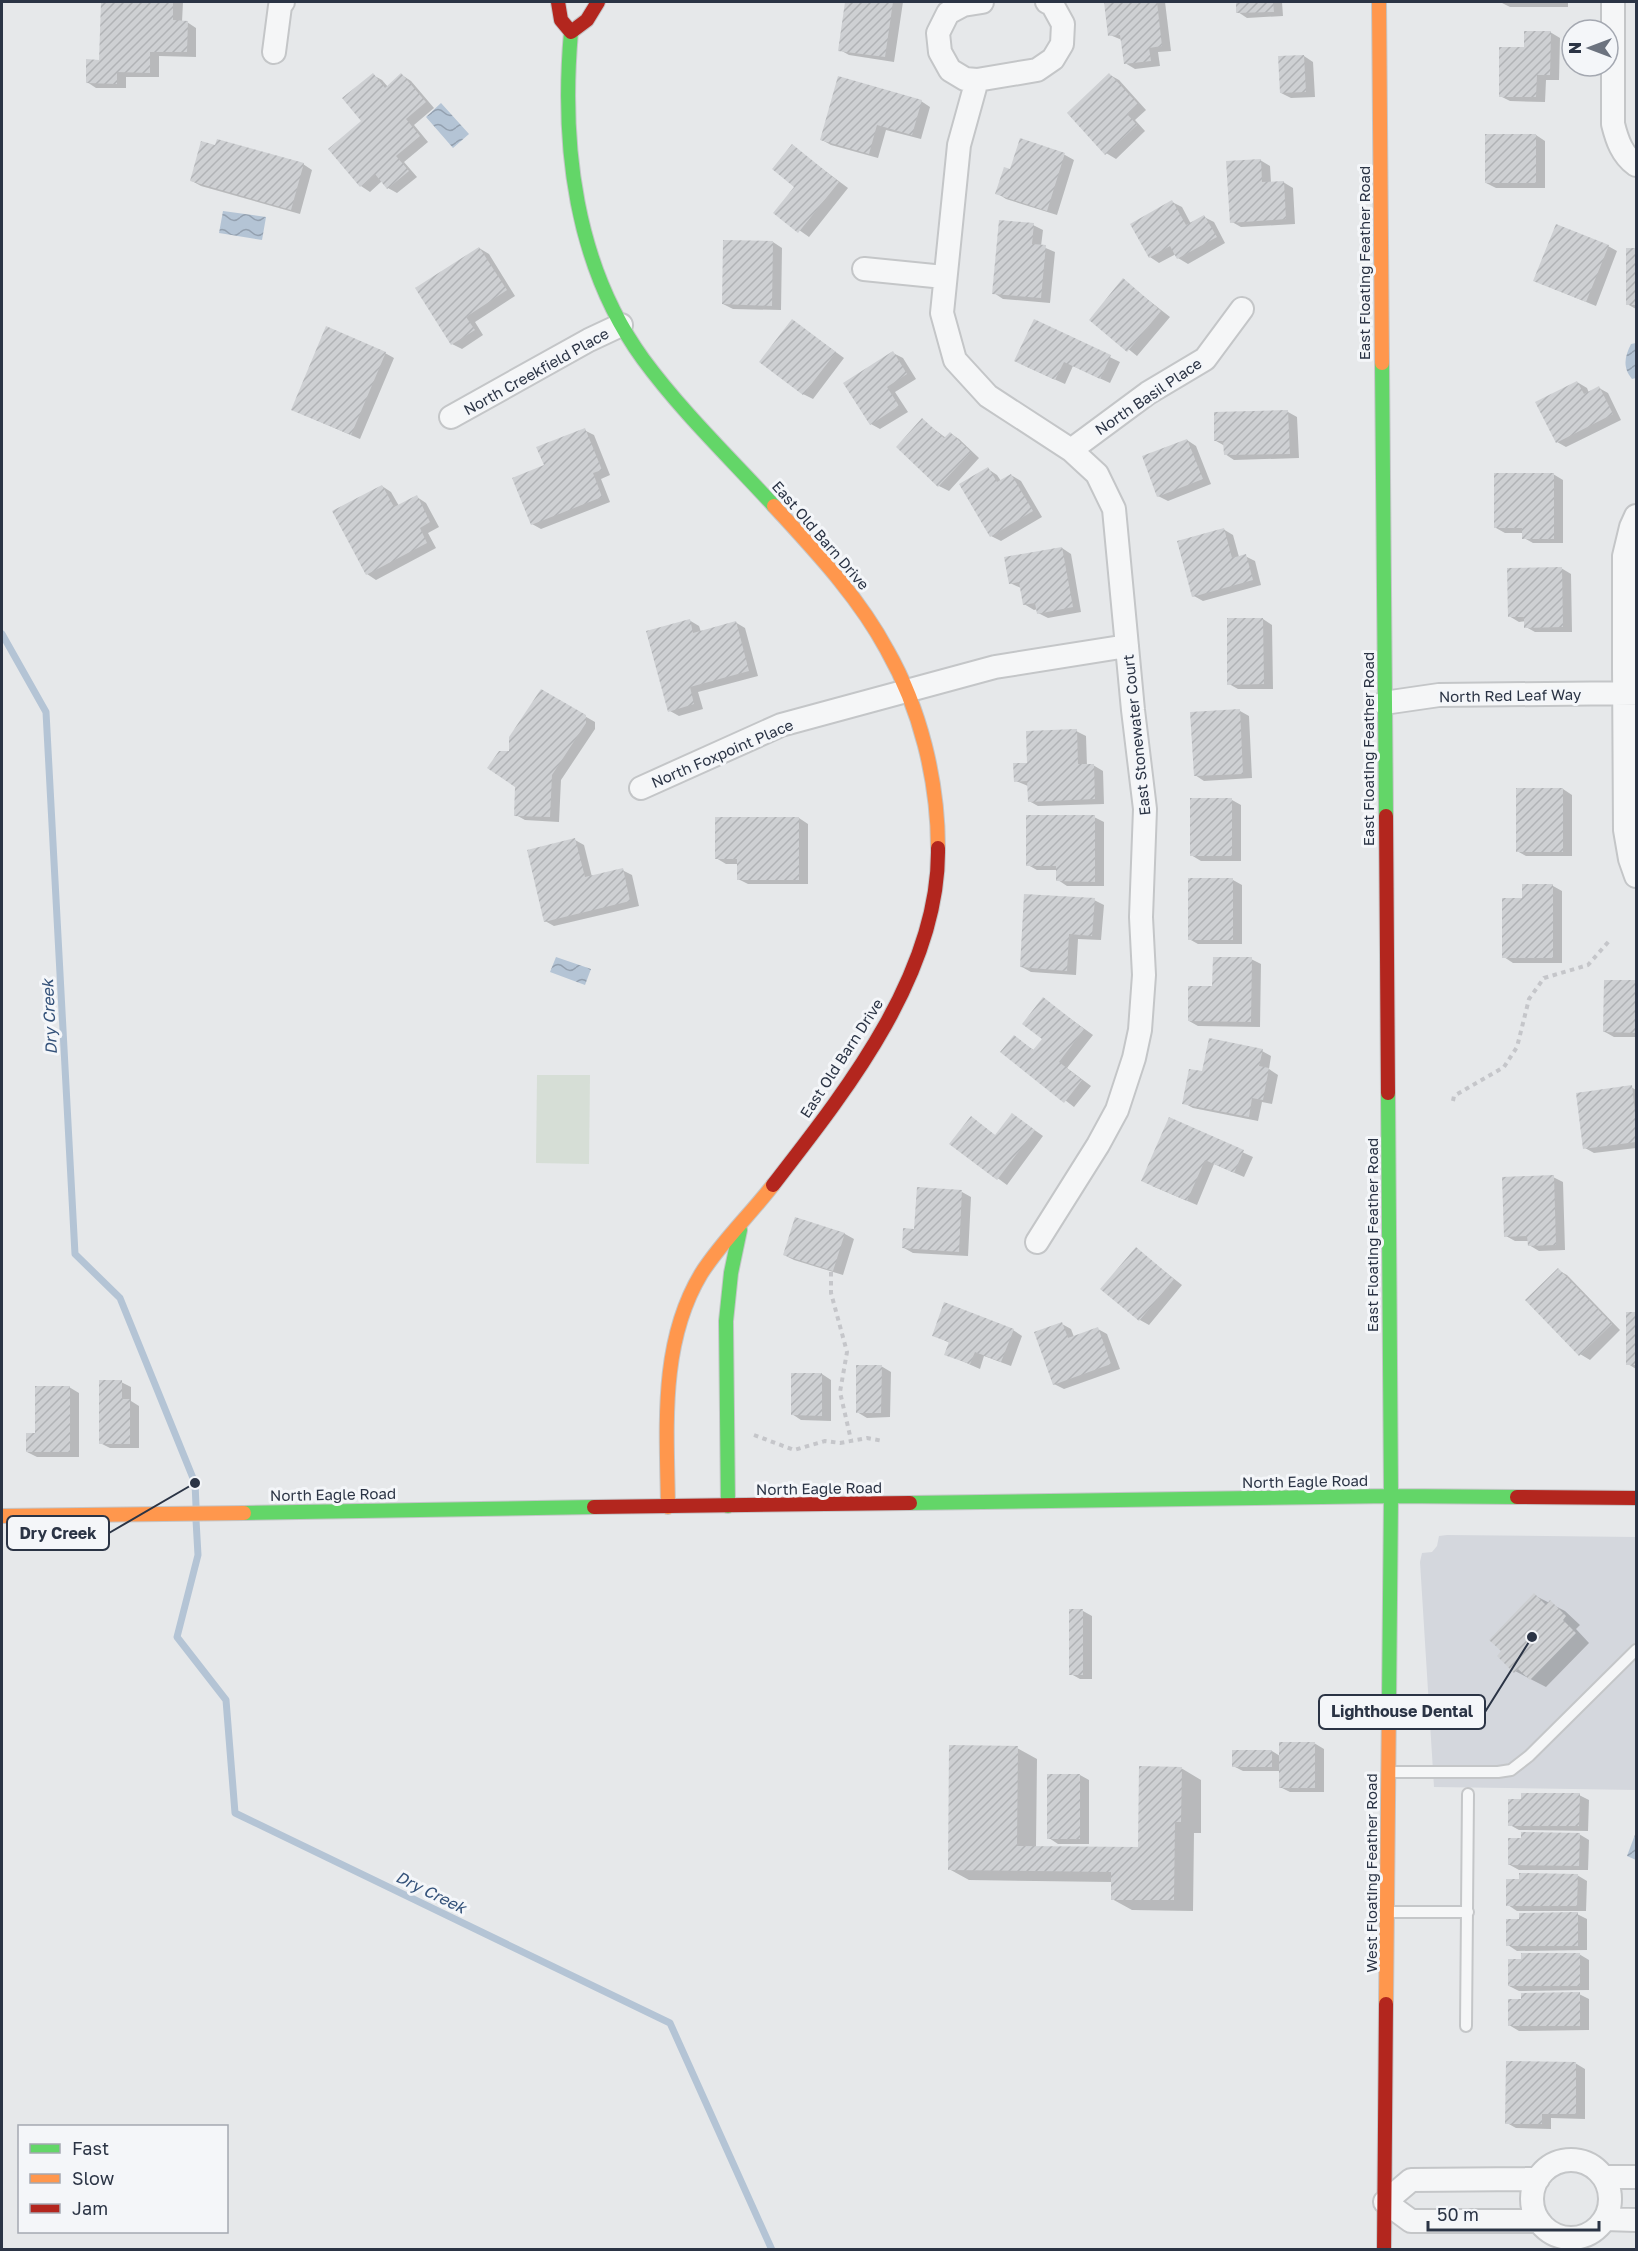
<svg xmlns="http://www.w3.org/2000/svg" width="1638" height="2251" font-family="'Golos Text',sans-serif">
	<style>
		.built { fill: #d4d7dd }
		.grass { fill: #d6ded6 }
		.water { fill: url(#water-waves) }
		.shadow { fill: #0003 }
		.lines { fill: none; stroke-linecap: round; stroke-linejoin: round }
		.stream { stroke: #b4c4d5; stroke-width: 7 }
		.building { fill: url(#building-hatch) }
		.lane-casing { stroke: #c4c6c8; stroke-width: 14 }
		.street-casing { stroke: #c4c6c8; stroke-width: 26 }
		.fast-casing { stroke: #c4c6c8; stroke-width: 16 }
		.slow-casing { stroke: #c4c6c8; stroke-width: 16 }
		.jam-casing { stroke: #c4c6c8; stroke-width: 16 }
		.path { stroke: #c5c6ca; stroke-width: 4; stroke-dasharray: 4.5 4.5; stroke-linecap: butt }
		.lane { stroke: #f5f6f7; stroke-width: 10 }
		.street { stroke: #f5f6f7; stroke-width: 22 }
		.fast { stroke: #63d668; stroke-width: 14 }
		.slow { stroke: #ff974d; stroke-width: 14 }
		.jam { stroke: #b3261e; stroke-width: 14 }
		.labels { text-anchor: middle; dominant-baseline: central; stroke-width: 6; stroke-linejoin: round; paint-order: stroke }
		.street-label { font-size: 15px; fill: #2b3445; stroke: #f4f6f9 }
		.water-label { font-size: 16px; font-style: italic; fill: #34527a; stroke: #f4f6f9 }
		.leader { fill: none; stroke: #2b3445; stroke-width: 2 }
		.callout-dot { fill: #2b3445; stroke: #f4f6f9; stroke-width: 2 }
		.callout { fill: #f4f6f9; stroke: #2b3445; stroke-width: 2 }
		.callout-label { font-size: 16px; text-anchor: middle; font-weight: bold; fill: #2b3445 }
	</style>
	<defs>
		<pattern id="water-waves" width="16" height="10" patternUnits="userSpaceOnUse" patternTransform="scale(1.5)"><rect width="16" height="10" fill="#b4c4d5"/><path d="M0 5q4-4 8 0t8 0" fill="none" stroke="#93a0af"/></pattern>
		<pattern id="building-hatch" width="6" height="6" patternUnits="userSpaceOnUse" patternTransform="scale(1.5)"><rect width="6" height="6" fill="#ced0d3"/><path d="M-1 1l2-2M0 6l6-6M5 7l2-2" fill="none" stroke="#b1b3b6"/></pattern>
	</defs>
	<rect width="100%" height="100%" fill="#e6e8ea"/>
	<path class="built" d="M1447,1535l189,2v253l-202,-3 -14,-225 2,-9 10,-1 5,-6 2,-10z"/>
	<path class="grass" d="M537,1075h53l-1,89 -53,-1z"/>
	<path class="water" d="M441,103l28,31 -16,14 -27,-31z
		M223,211l43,6 -4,23 -43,-7z
		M1636,343v35l-4,1c-10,-12 -7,-23 -1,-35z
		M556,957l35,12 -6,16 -35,-13z
		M1636,1832v28l-9,-4z"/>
	<path class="shadow" d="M102,2h81l-1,20h5l9,6v29l-37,-1v21h-33v11h-30l-9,-6 14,-21z
		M847,2h56l-9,60 -45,-7 -9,-5z
		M1106,2h59l6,49 -13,1 2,14 -25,3 -10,-6 -3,-23 -12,-5z
		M1237,2h45l1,14 -36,2 -9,-6z
		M1500,2h68v5h-58z
		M1550,32l10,6 -1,42h-13l-1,22 -35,-1 -10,-5 25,-48z
		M1304,56l9,6 2,35 -24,1 -10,-5z
		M373,75l9,5 6,7 14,-12 9,6 23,27 -20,17 14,17 -24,20 13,15 -20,16 -9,-5 -6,-7 -12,11 -9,-6 2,-65z
		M1110,75l9,5 27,30 -11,10 10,11 -29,28 -10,-6z
		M921,101l9,6 -9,32 -35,-9 -8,28 -47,-13 -9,-5z
		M1536,135l9,6v47h-49l-10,-5z
		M1021,140l44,15 9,5 -17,55 -51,-16 -9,-6 14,-22z
		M792,146l56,42 -39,49 -34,-24 21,-26z
		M1260,160l10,6 1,17 12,-1 10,6 2,36 -54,3 -9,-5z
		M303,164l9,6 -12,44 -99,-28 -9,-5z
		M1172,202l10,5 9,17 13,-7 10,5 11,21 -37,21 -10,-6 -2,-4 -17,9 -9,-6z
		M1033,225l10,5 -2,16 14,6 -5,51 -47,-4 -9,-6z
		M773,242l9,6 -1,62 -48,-1 -10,-5z
		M1608,246l9,5 -21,55 -61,-25z
		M479,248l10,6 26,42 -40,26 8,13 -21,14 -10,-5z
		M1627,249h9v60l-9,-5z
		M1123,280l47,37 -33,39 -46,-37z
		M793,321l51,37 -31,41 -10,-5z
		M1034,321l86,41 -10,21 -37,-17 -8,18 -40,-18z
		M385,353l9,5 -34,81 -58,-25z
		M893,353l10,5 13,21 -21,13 13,20 -28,17 -9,-5z
		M1577,382l10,6 2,5 10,-5 9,5 13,27 -55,27 -9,-5z
		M1288,412l9,5 2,41 -65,2 -9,-6v-8l-9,-5z
		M922,420l24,18 4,-5 9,6 20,19 -30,33 -10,-5 -41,-39z
		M584,430l10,5 16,40 -9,4 9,23 -69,27 -9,-5 14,-58z
		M1187,440l9,6 15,38 -43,17 -10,-5z
		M988,469l9,6 4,6 10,-6 10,6 21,36 -41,24 -10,-5z
		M1553,474l10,6v63h-30l-9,-5v-5h-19l-9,-5z
		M382,486l9,6 8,14 18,-9 9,6 13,24 -11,6 8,15 -60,32 -9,-6z
		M1223,529l10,6 6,22 6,-1 10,5 6,24 -58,16 -9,-5z
		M1062,548l9,6 10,58 -33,6 -10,-5v-4l-4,1 -10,-6 -3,-16 -11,-5z
		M1561,568l10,6 1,58h-37l-9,-5v-6l-7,1 -10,-6z
		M1263,619l9,6 1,64h-35l-9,-5z
		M689,620l10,6 2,6 34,-10 10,6 13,48 -60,16 5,17 -24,7 -9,-5z
		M541,691l54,31v7l-34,51 -2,42 -34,-2 -9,-5 1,-29 -7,-33z
		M1240,711l9,5 3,62 -48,3 -9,-6z
		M1076,731l10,5 1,30 6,-1 10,6 1,33 -66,2 -9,-5 -1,-15 -12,-5 12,-17z
		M1563,789l9,6v61h-46l-9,-5z
		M1232,800l9,5v56h-40l-10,-6z
		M1094,817l10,5v64h-37l-9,-6v-10h-21l-9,-5z
		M799,818l9,6v60h-60l-10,-5v-15h-12l-10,-6z
		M575,840l9,5 8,32 30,-7 10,5 7,31 -85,20 -9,-5z
		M1189,880h44l9,5v59h-44l-9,-5z
		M1553,886l9,5v72h-49l-9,-6 19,-57z
		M1094,900l10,5 -3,35 -23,-1 -2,36 -45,-3 -9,-5z
		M1251,959l10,5 -1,63 -62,-1 -9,-5z
		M1605,981h31v56h-22l-9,-5z
		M1043,999l50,36 -26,33 24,18 -17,21 -72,-55 12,-15 21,14 9,-12z
		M1262,1051l9,5 -2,13 9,6 -6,29 -10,-2 -4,19 -65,-13 -9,-5 20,-30z
		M1631,1087l5,3v58l-42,5 -9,-5z
		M1013,1115l30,21 -36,49 -56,-41 29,-20 16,12z
		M1169,1119l84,38 -9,20 -30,-13 -17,41 -45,-19z
		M1553,1177l10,5 2,68 -26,1 -10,-6v-4h-14l-9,-5z
		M962,1192l9,5 -3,59 -55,-3 -9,-5z
		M796,1219l49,15 9,5 -11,36 -49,-15 -10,-5z
		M1136,1249l46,36 -33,40 -9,-5z
		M1558,1270l9,5 53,55 -30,30 -10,-6z
		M1627,1314h9v55l-8,-5z
		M1062,1324l9,5 3,8 24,-8 9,5 13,35 -56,20 -10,-5z
		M1013,1330l9,6 -11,30 -27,-10 -4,13 -34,-15 4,-11 -17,-8z
		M881,1366l10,6 -1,45 -23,1 -10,-6z
		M822,1374l9,6v41l-30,-1 -9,-6z
		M121,1382l10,5v14l8,5v42h-29l-10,-5z
		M69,1387l10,6v64h-42l-10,-5z
		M1534,1595l31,16 15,14 -4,4 13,14 -43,44 -31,-16z
		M1083,1611l9,5v63h-12l-9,-5z
		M1314,1743l10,6v43h-34l-10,-5v-16h-37l-10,-5 39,-15 8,5z
		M1017,1748l20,11 -1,88 104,2 41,-81 20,12v53h-7l-1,78 -61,-1 -20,-11v-17l-143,-2 -20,-11z
		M1080,1775l9,5v64h-31l-9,-6z
		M1579,1795l10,5 -1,31 -69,-1 -9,-5z
		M1579,1834l10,6 -1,30h-69l-9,-5z
		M1577,1875l10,6 -1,30h-69l-9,-6z
		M1577,1914l10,5v31l-70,1 -9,-6z
		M1579,1954l10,6v30l-70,1 -10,-5z
		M1579,1994l10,5v31l-70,1 -10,-6z
		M1575,2063l10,6v50l-34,-1v11l-35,-1 -9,-5z"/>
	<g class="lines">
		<path class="stream" d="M2,634l44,78 29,542 45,44 75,185 1,23
			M196,1520l2,35 -21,82 49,63 9,113 435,210 102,227"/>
	</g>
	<path class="building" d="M101,2h72v18l15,1 -1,31h-37v21l-33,-1v12l-31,-1v-24l13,1z
		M845,2h48l-8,55 -47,-6z
		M1104,2h53l5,44 -13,2 2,13 -27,3 -4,-29 -12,1z
		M1236,2h37l1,10 -38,1z
		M1524,31h27l-1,44h-13l-1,22h-37v-50h25z
		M1304,55l2,37 -26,1 -2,-37z
		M373,73l12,15 16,-15 25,29 -20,17 14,17 -24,20 13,15 -22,18 -12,-15 -15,13 -32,-38 33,-28 -19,-23z
		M1109,73l29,31 -11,10 10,11 -32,30 -38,-42z
		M838,76l84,24 -10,35 -35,-10 -8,29 -49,-14z
		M1485,134h51v49h-51z
		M1020,138l45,15 -18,58 -52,-17 9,-27 6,2z
		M217,139l87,24 -13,47 -101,-29 11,-40 14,4z
		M792,144l47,38 -41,51 -25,-20 21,-26 -22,-18z
		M1261,159l1,23 22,-1 2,38 -56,4 -4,-62z
		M1172,200l14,25 18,-10 13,22 -40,22 -7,-13 -21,12 -19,-34z
		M999,220l35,3 -2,21 14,1 -5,53 -49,-4z
		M1556,224l53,21 -23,57 -53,-21z
		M723,240l50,1 -1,65 -50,-2z
		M479,247l28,43 -41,27 9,13 -24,15 -36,-57z
		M1626,248h10v57h-10z
		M1123,278l38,33 -34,41 -38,-32z
		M792,319l44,33 -33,43 -44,-33z
		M1034,319l77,36 -11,24 -36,-17 -9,18 -41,-19z
		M326,326l60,26 -35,83 -60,-25z
		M893,351l14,23 -20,13 12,19 -29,19 -27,-42z
		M1577,381l7,13 15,-8 14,28 -57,29 -21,-41z
		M1288,410l2,44 -66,1 -1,-14h-9v-29z
		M922,418l22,20 6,-6 21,20 -33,35 -42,-40z
		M585,428l17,42 -9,3 9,24 -71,28 -19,-47 32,-13 -8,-18z
		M1187,439l16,40 -46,18 -15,-41z
		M988,467l9,15 14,-8 22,37 -43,26 -31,-53z
		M1494,473h60v66h-32v-11h-28z
		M382,485l12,22 23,-12 13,27 -10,6 7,15 -61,32 -34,-64z
		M1224,528l8,30 14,-4 7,26 -61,17 -15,-56z
		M1062,547l11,60 -36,7 -2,-11 -12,2 -4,-23 -10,2 -5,-27z
		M1562,567l1,60 -39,1v-11h-16l-1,-49z
		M1227,618h36l1,66 -37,1z
		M690,619l3,14 43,-12 13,50 -59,16 4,17 -26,8 -22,-81z
		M541,689l45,26v8l-34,52 -2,42 -36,-1 1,-29 -28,-19 12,-17h10v-14z
		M1240,709l3,65 -49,2 -4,-64z
		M1077,729l1,35h16l1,35 -67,3 -1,-21 -13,1 -1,-19h14l-1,-32z
		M1516,788h47v64h-47z
		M1190,798h42v58h-42z
		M1026,815h69v67l-39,-1v-15h-30z
		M715,817h84v63h-62v-21h-22z
		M575,838l10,39 38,-9 7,33 -86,21 -17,-72z
		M1188,878h45v62h-45z
		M1522,884h31v74h-51v-60h20z
		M1024,894l71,4 -3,38 -23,-2 -2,37 -47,-4z
		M1213,957h39l-1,65 -63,-1v-35h24z
		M1604,980h32v53l-33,-1z
		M1043,997l41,32 -25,33 23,18 -18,23 -64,-51 14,-17 19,15 9,-11 -20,-15z
		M1209,1038l54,11 -4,17 10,2 -6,32 -11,-2 -3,19 -67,-13 7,-35 13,2z
		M1632,1085l4,36v21l-53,7 -7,-56z
		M1012,1113l23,17 -38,50 -48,-36 22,-28 24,19z
		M1169,1117l75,33 -10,23 -29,-13 -18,41 -46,-20z
		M1554,1175l2,70 -28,1 -1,-10 -23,1 -2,-60z
		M917,1187l45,3 -3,62 -57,-4 1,-20 11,1z
		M795,1217l50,16 -12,38 -50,-16z
		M1136,1247l38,32 -35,42 -39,-32z
		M1558,1268l54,56 -33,32 -54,-56z
		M944,1302l70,27 -13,33 -26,-10 -5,12 -26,-9 5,-13 -17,-6z
		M1626,1312h10v53h-10z
		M1062,1322l6,16 30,-11 13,37 -58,21 -19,-53z
		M856,1365h26l-1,48h-25z
		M791,1373h31v43l-31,-1z
		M99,1380h23v19h8v45h-31z
		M35,1386h35v66h-44v-19h9z
		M1534,1593l12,12 4,-5 16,16 -3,4 13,13 -46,47 -12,-11 -4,4 -17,-17 4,-5 -12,-11z
		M1069,1609h14v66h-14z
		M1279,1742h36v46h-36z
		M949,1745l69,1 -1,100 121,1 1,-81 43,1 -1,55h-6l-1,78h-63v-28l-163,-2z
		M1232,1750h40v17h-40z
		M1047,1774h33v65h-33z
		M1521,1793h59l-1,33h-71v-27h13z
		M1521,1832l59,1 -1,33 -71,-1v-27h13z
		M1519,1873l59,1 -1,32h-71v-27h13z
		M1578,1912v34h-72v-27h13v-6z
		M1521,1953h59v33h-72v-27h13z
		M1580,1992v34h-72v-27h13v-6z
		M1506,2061l70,1v52h-34v10h-37z"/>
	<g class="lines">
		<defs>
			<path id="lane" d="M1392,1772h106l13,-2 18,-14 107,-106
				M1391,1912h77
				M1466,2026l2,-232"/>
			<path id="street" d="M982,2l-19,3 -15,8 -10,20 2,19 10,18 15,9 12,1 60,-10 16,-11 9,-15 1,-20 -11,-20 -5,-2
				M1613,2v122c4,16 9,31 23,41
				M274,52l6,-46 3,-4
				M977,80l-18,65 -17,168 13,47 33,36 83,54 26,24 17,35 19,201 12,99 -4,108 3,58 -4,55 -6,28 -17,52 -19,35 -61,97
				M864,269l80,8
				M451,417l138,-77 32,-15
				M1071,450l77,-57 57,-34 37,-50
				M1636,516l-5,11 -7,29v111l1,163 5,29 6,17
				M1384,703l55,-8 197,-2
				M641,788l140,-63 214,-58 132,-21
				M1532 2199a39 39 0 1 1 78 0a39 39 0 1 1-78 0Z
				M1604,2177h32
				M1538,2179l-127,1 -26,22 26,19h128
				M1605,2219l31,1"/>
			<path id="fast" d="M571,32c-10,113 4,233 72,327 39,53 87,99 131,147
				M1382,363l4,453
				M1388,1093l3,403 -2,206
				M910,1503l481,-7 126,1
				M728,1506l-2,-185 5,-48 9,-43
				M244,1513l350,-6"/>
			<path id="slow" d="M1379,2l3,361
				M774,506c41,45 84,90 113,144 33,58 51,130 51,198
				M668,1507c-1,-78 -9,-163 33,-233 20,-32 49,-59 72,-89
				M2,1516l242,-3
				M1386,2004l3,-302"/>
			<path id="jam" d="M558,2l3,18 10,12 16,-12 11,-18
				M1386,816l2,277
				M773,1185c73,-94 167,-212 165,-337
				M1517,1497l119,1
				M594,1507l316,-4
				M1384,2250l2,-246"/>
		</defs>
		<use href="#lane" class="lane-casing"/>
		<use href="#street" class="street-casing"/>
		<use href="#fast" class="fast-casing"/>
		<use href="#slow" class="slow-casing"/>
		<use href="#jam" class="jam-casing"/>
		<path class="path" d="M1453,1101l1,-5 50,-29 13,-20 12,-48 15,-21 44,-13 22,-25
			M831,1272v21l16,59 -7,40 11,48
			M754,1435l40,15 31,-9 15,2 27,-5 16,3"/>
		<use href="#lane" class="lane"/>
		<use href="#street" class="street"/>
		<use href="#fast" class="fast"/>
		<use href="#slow" class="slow"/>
		<use href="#jam" class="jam"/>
	</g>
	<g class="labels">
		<g class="street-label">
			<text transform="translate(1364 263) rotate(-90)">East Floating Feather Road</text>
			<text transform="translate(536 371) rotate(-29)">North Creekfield Place</text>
			<text transform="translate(1148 396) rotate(-34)">North Basil Place</text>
			<text transform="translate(821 535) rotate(49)">East Old Barn Drive</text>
			<text transform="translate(1510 695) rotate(-1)">North Red Leaf Way</text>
			<text transform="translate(1136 735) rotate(-96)">East Stonewater Court</text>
			<text transform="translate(1368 749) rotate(-90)">East Floating Feather Road</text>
			<text transform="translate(722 753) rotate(-23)">North Foxpoint Place</text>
			<text transform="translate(841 1058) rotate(-57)">East Old Barn Drive</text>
			<text transform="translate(1372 1235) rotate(-90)">East Floating Feather Road</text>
			<text transform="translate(1305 1481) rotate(-1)">North Eagle Road</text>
			<text transform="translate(819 1488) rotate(-1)">North Eagle Road</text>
			<text transform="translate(333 1494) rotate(-1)">North Eagle Road</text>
			<text transform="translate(1371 1873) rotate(-90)">West Floating Feather Road</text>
		</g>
		<g class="water-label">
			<text transform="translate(49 1017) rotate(-93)">Dry Creek</text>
			<text transform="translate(431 1892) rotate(26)">Dry Creek</text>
		</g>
	</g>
	<path class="leader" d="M195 1483L109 1533M1532 1637L1485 1712"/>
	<g class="callout-dot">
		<circle cx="195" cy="1483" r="6"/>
		<circle cx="1532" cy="1637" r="6"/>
	</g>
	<g class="callout">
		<rect x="7" y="1516" width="102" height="34" rx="6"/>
		<rect x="1319" y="1695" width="166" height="34" rx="6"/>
	</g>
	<g class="callout-label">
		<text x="58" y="1539">Dry Creek</text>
		<text x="1402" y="1717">Lighthouse Dental</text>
	</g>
	<rect width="1638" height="2251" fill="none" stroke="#2b3445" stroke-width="6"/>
	<rect x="18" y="2125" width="210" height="108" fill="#f4f6f9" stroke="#a4a8b1" stroke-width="1.5"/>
	<rect x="30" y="2144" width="30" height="9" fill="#63d668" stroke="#a4a8b1" stroke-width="1.5"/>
	<text x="72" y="2155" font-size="18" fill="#2b3445">Fast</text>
	<rect x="30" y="2174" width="30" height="9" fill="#ff974d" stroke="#a4a8b1" stroke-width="1.5"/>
	<text x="72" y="2185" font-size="18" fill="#2b3445">Slow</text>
	<rect x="30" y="2204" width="30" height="9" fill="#b3261e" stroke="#a4a8b1" stroke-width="1.5"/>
	<text x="72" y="2215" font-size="18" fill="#2b3445">Jam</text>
	<g transform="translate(1590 48) rotate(270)"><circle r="28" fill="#f4f6f9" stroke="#a4a8b1" stroke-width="1.5"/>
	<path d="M0-4.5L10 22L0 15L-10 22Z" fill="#6c737f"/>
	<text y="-9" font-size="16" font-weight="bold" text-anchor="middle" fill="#2b3445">N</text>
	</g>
	<path d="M1428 2221v9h171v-9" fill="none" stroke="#2b3445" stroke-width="3"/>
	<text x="1437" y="2221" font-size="18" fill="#2b3445" stroke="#f4f6f9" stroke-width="4.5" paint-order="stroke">50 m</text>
</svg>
